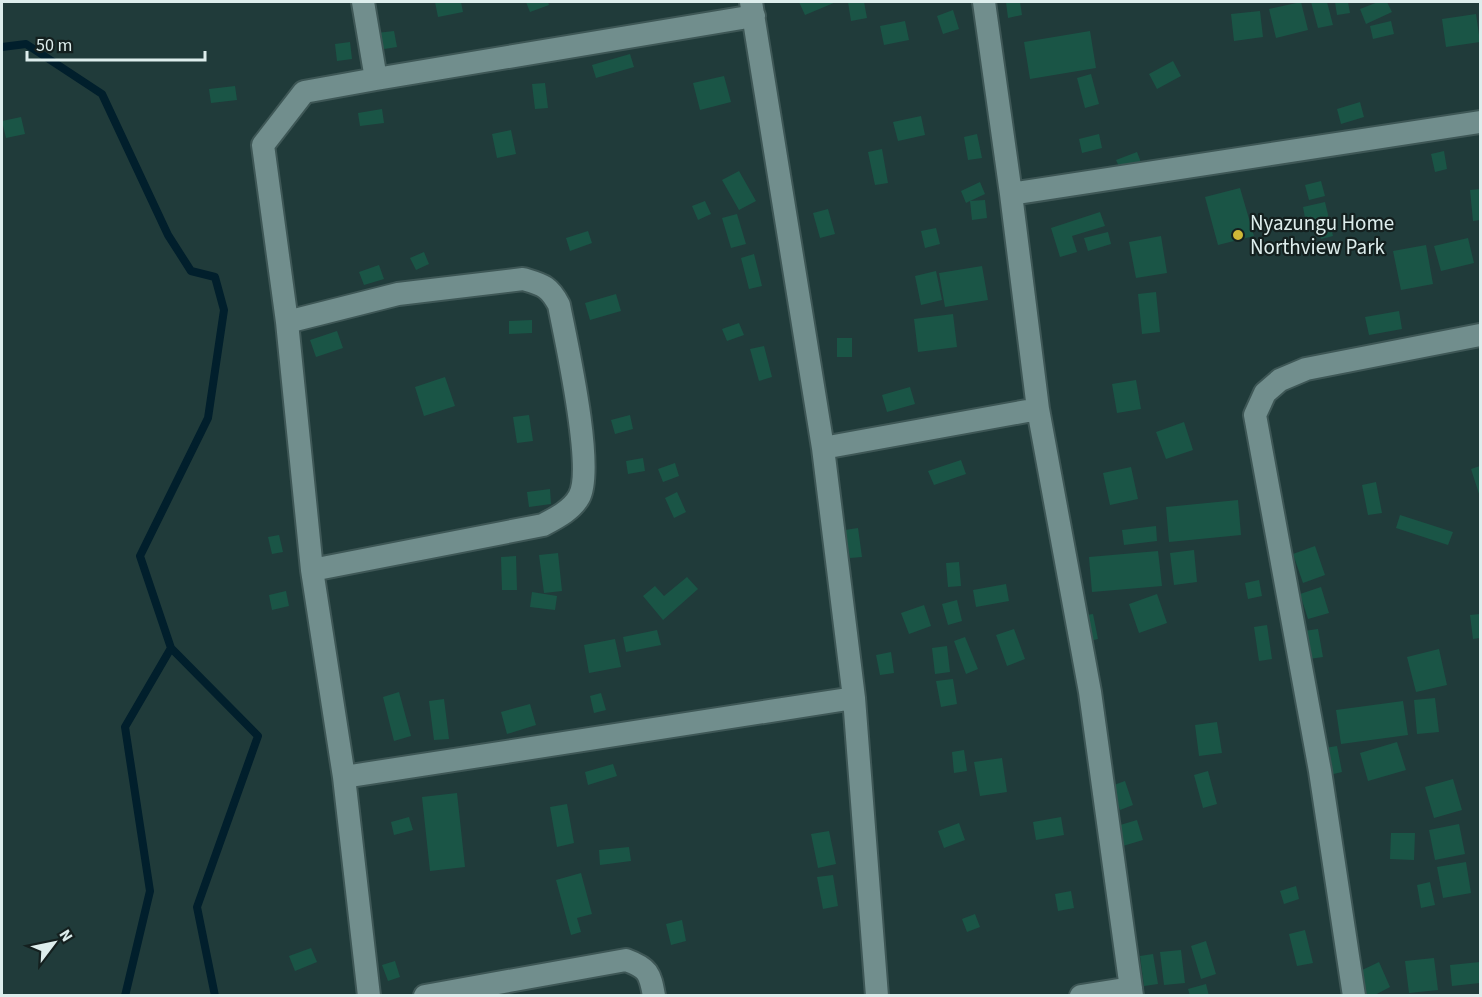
<svg xmlns="http://www.w3.org/2000/svg" width="1482" height="997" font-family="'Source Sans 3',sans-serif">
	<style>
		.lines { fill: none; stroke-linecap: round; stroke-linejoin: round }
		.stream { stroke: #011f2c; stroke-width: 8 }
		.building { fill: #1a5546 }
		.minor-casing { stroke: #3e5756; stroke-width: 26 }
		.minor { stroke: #718e8d; stroke-width: 22 }
		.poi-dot { fill: #cfb837; stroke: #14201f; stroke-width: 2 }
		.labels { text-anchor: middle; dominant-baseline: central; stroke-width: 4.5; stroke-linejoin: round; paint-order: stroke }
		.poi-label { font-size: 21px; fill: #ddedec; stroke: #14201f; text-anchor: start }
	</style>
	<rect width="100%" height="100%" fill="#203b3a"/>
	<g class="lines">
		<path class="stream" d="M2,47l24,-3 76,50 66,141 23,36 24,6 9,33 -16,108 -68,138 31,92 -46,79 25,164 -25,105
			M171,648l87,88 -61,171 18,89"/>
	</g>
	<path class="building" d="M435,2h26l2,10 -25,5z
		M526,2h22l1,3 -19,7z
		M799,2h37l-31,13z
		M848,2h16l3,16 -16,3z
		M1006,2h14l2,13 -14,3z
		M1301,2l7,28 -32,8 -7,-29z
		M1311,2h16l6,23 -15,3z
		M1335,2h13l2,11 -13,2z
		M1378,2h9l5,10 -26,12 -6,-15z
		M953,10l6,19 -16,5 -6,-18z
		M1260,11l3,26 -29,4 -3,-27z
		M1476,14l4,28 -34,5 -4,-28z
		M905,21l4,19 -25,5 -4,-19z
		M1391,21l3,13 -21,5 -3,-13z
		M394,31l3,16 -26,4 -3,-17z
		M1090,31l6,37 -66,11 -6,-37z
		M350,42l2,17 -15,2 -2,-17z
		M630,54l4,13 -38,11 -4,-13z
		M1173,61l8,15 -24,13 -8,-15z
		M1091,74l8,30 -14,4 -8,-30z
		M724,76l7,26 -31,8 -7,-27z
		M545,83l3,25 -13,1 -3,-25z
		M235,86l2,14 -26,3 -2,-14z
		M1360,102l4,15 -23,7 -4,-15z
		M382,109l2,14 -24,3 -2,-13z
		M921,116l4,19 -27,6 -5,-19z
		M21,117l4,17 -19,4 -4,-17z
		M511,130l5,24 -19,4 -5,-24z
		M977,134l5,24 -14,2 -4,-23z
		M1099,134l3,14 -20,5 -3,-14z
		M882,149l6,34 -13,2 -7,-33z
		M1444,151l3,18 -12,3 -4,-18z
		M1137,152l5,13 -20,8 -6,-13z
		M739,171l17,30 -17,9 -17,-30z
		M1321,181l4,15 -16,4 -4,-15z
		M980,182l5,12 -15,7 15,-1 2,18 -15,2 -2,-19 -4,2 -5,-12z
		M1240,188l14,48 -36,9 -13,-48z
		M1480,189v31l-7,1 -3,-31z
		M705,201l6,13 -13,6 -6,-14z
		M1325,202l8,34 -12,3 -5,-19 -10,3 -3,-16z
		M828,209l7,25 -15,4 -7,-25z
		M1100,212l5,14 -33,10 5,16 -17,5 -9,-29z
		M737,214l9,30 -15,4 -9,-30z
		M936,228l4,16 -15,4 -4,-17z
		M588,231l4,12 -22,8 -4,-13z
		M1108,232l3,12 -23,7 -4,-13z
		M1161,236l6,37 -31,5 -7,-36z
		M1468,238l6,25 -33,8 -7,-25z
		M1426,245l7,39 -32,6 -8,-39z
		M424,252l5,12 -13,6 -6,-12z
		M754,254l8,32 -13,3 -8,-31z
		M379,265l5,14 -20,6 -5,-13z
		M982,266l6,34 -43,7 -6,-34z
		M936,271l6,29 -21,5 -6,-29z
		M1156,292l4,40 -18,2 -4,-40z
		M616,294l5,17 -31,9 -5,-17z
		M1399,311l3,18 -33,6 -4,-18z
		M953,314l4,33 -39,5 -4,-33z
		M532,320v13l-23,1v-13z
		M739,323l5,12 -17,6 -5,-12z
		M337,331l6,17 -27,9 -6,-17z
		M837,338h15v19h-15z
		M764,346l8,31 -13,4 -9,-32z
		M445,377l10,29 -31,10 -9,-29z
		M1136,380l5,29 -24,4 -5,-29z
		M910,387l5,17 -28,8 -5,-17z
		M529,415l4,26 -16,2 -4,-26z
		M630,415l3,14 -18,5 -4,-14z
		M1184,422l9,28 -27,9 -10,-27z
		M643,458l2,13 -17,3 -2,-13z
		M961,460l5,14 -32,11 -6,-14z
		M675,463l4,13 -16,6 -5,-13z
		M1480,466v31l-9,-28z
		M1131,467l7,32 -28,6 -7,-32z
		M1376,482l6,31 -14,2 -6,-30z
		M550,489l1,15 -22,3 -2,-15z
		M677,492l9,20 -12,6 -9,-20z
		M1238,500l3,35 -72,7 -3,-35z
		M1400,515l53,17 -5,13 -52,-17z
		M1156,526l1,15 -33,4 -2,-15z
		M858,528l4,29 -12,1 -5,-28z
		M279,535l4,17 -11,2 -4,-17z
		M1315,546l10,29 -22,8 -10,-29z
		M1194,550l3,32 -23,3 -4,-32z
		M1158,551l4,35 -70,6 -3,-35z
		M558,553l4,38 -18,2 -5,-38z
		M516,556l1,34h-15l-1,-33z
		M959,562l2,24 -13,1 -2,-24z
		M687,577l11,12 -35,31 -20,-24 12,-10 9,10z
		M1259,580l3,16 -14,3 -3,-16z
		M1006,584l3,17 -33,6 -3,-17z
		M1321,587l8,26 -21,6 -8,-25z
		M286,591l3,15 -17,4 -3,-15z
		M532,592l25,4 -2,14 -25,-3z
		M1157,594l10,29 -28,10 -10,-29z
		M957,600l5,21 -14,4 -6,-21z
		M924,605l7,21 -22,8 -8,-21z
		M1093,614l5,25 -13,3 -5,-26z
		M1480,614v24l-7,1 -3,-24z
		M1267,625l5,34 -13,2 -5,-34z
		M1014,629l11,30 -18,7 -11,-31z
		M1318,629l5,28 -14,2 -5,-28z
		M657,630l4,15 -35,7 -3,-15z
		M965,637l13,32 -12,5 -12,-33z
		M615,639l6,28 -32,6 -5,-28z
		M947,646l3,26 -15,2 -3,-26z
		M1439,649l8,36 -31,7 -9,-35z
		M891,652l3,21 -14,2 -4,-20z
		M953,679l4,25 -16,3 -5,-26z
		M399,692l12,44 -17,5 -11,-44z
		M601,693l5,17 -12,3 -4,-17z
		M1435,698l4,34 -22,2 -3,-34z
		M444,699l5,40 -15,1 -5,-39z
		M1403,701l5,34 -67,9 -5,-34z
		M530,704l6,21 -29,9 -6,-22z
		M1217,722l5,31 -23,3 -4,-31z
		M1397,742l9,28 -38,11 -8,-28z
		M1337,746l5,26 -17,4 -6,-27z
		M964,750l3,21 -13,2 -2,-21z
		M1002,758l5,34 -27,4 -6,-34z
		M613,764l4,12 -29,9 -3,-13z
		M1208,771l9,33 -14,4 -9,-33z
		M1453,779l9,31 -28,8 -9,-31z
		M1125,781l8,24 -13,5 -9,-24z
		M457,793l8,74 -35,4 -8,-74z
		M567,804l7,39 -17,4 -7,-40z
		M409,817l4,13 -19,5 -3,-13z
		M1061,817l3,18 -28,5 -3,-18z
		M1137,820l6,20 -27,8 -6,-20z
		M959,823l6,17 -21,8 -6,-17z
		M1459,824l6,30 -30,6 -6,-30z
		M829,831l7,33 -18,4 -7,-34z
		M1391,833h24l-1,27 -24,-1z
		M629,847l2,14 -31,4 -1,-15z
		M1466,862l5,31 -28,5 -6,-31z
		M581,873l11,41 -15,4 4,14 -10,3 -15,-55z
		M833,875l5,31 -15,3 -6,-32z
		M1430,882l5,23 -14,3 -4,-23z
		M1296,886l3,13 -15,5 -4,-13z
		M1071,891l3,17 -16,3 -3,-17z
		M975,914l5,13 -13,5 -5,-13z
		M682,920l4,21 -15,4 -5,-21z
		M1305,930l8,33 -16,3 -8,-32z
		M1206,941l10,33 -15,5 -10,-33z
		M311,948l6,14 -22,9 -6,-15z
		M1181,950l4,33 -21,2 -4,-33z
		M1153,954l5,30 -14,2 -4,-30z
		M1434,958l4,32 -29,3 -4,-32z
		M395,961l5,16 -12,4 -6,-16z
		M1379,962l11,25 -17,9h-7l-10,-23z
		M1480,962v21l-28,3 -2,-21z
		M1206,984l3,12h-19l-2,-7z"/>
	<g class="lines">
		<defs>
			<path id="minor" d="M363,2l13,77
				M751,2l72,446 31,250 23,298
				M984,2l27,192 27,215 52,283 42,304
				M1011,194l469,-72
				M287,322l111,-28 125,-15c20,6 26,7 36,26 7,36 36,164 20,192 -7,13 -23,21 -36,28l-231,45
				M823,448l215,-39
				M344,777l510,-79
				M369,996l-25,-219 -32,-207 -25,-248 -24,-177 41,-53 72,-13 378,-63
				M425,996l201,-36c22,8 24,13 28,36
				M1081,996l50,-8
				M1354,996l-34,-225 -65,-356 10,-22 15,-13 26,-11 174,-34"/>
		</defs>
		<use href="#minor" class="minor-casing"/>
		<use href="#minor" class="minor"/>
	</g>
	<circle class="poi-dot" cx="1238" cy="235" r="6"/>
	<g class="labels">
		<g class="poi-label">
			<text x="1250" y="223">Nyazungu Home<tspan x="1250" dy="24">Northview Park</tspan></text>
		</g>
	</g>
	<rect width="1482" height="997" fill="none" stroke="#ddedec" stroke-width="6"/>
	<g transform="translate(54 943) rotate(58)" stroke="#14201f" stroke-width="4.5" paint-order="stroke">
	<path d="M0-4.5L10 22L0 15L-10 22Z" fill="#ddedec"/>
	<text y="-9" font-size="16" font-weight="bold" text-anchor="middle" fill="#ddedec">N</text>
	</g>
	<path d="M27 51v9h178v-9" fill="none" stroke="#ddedec" stroke-width="3"/>
	<text x="36" y="51" font-size="18" fill="#ddedec" stroke="#14201f" stroke-width="4.5" paint-order="stroke">50 m</text>
</svg>
